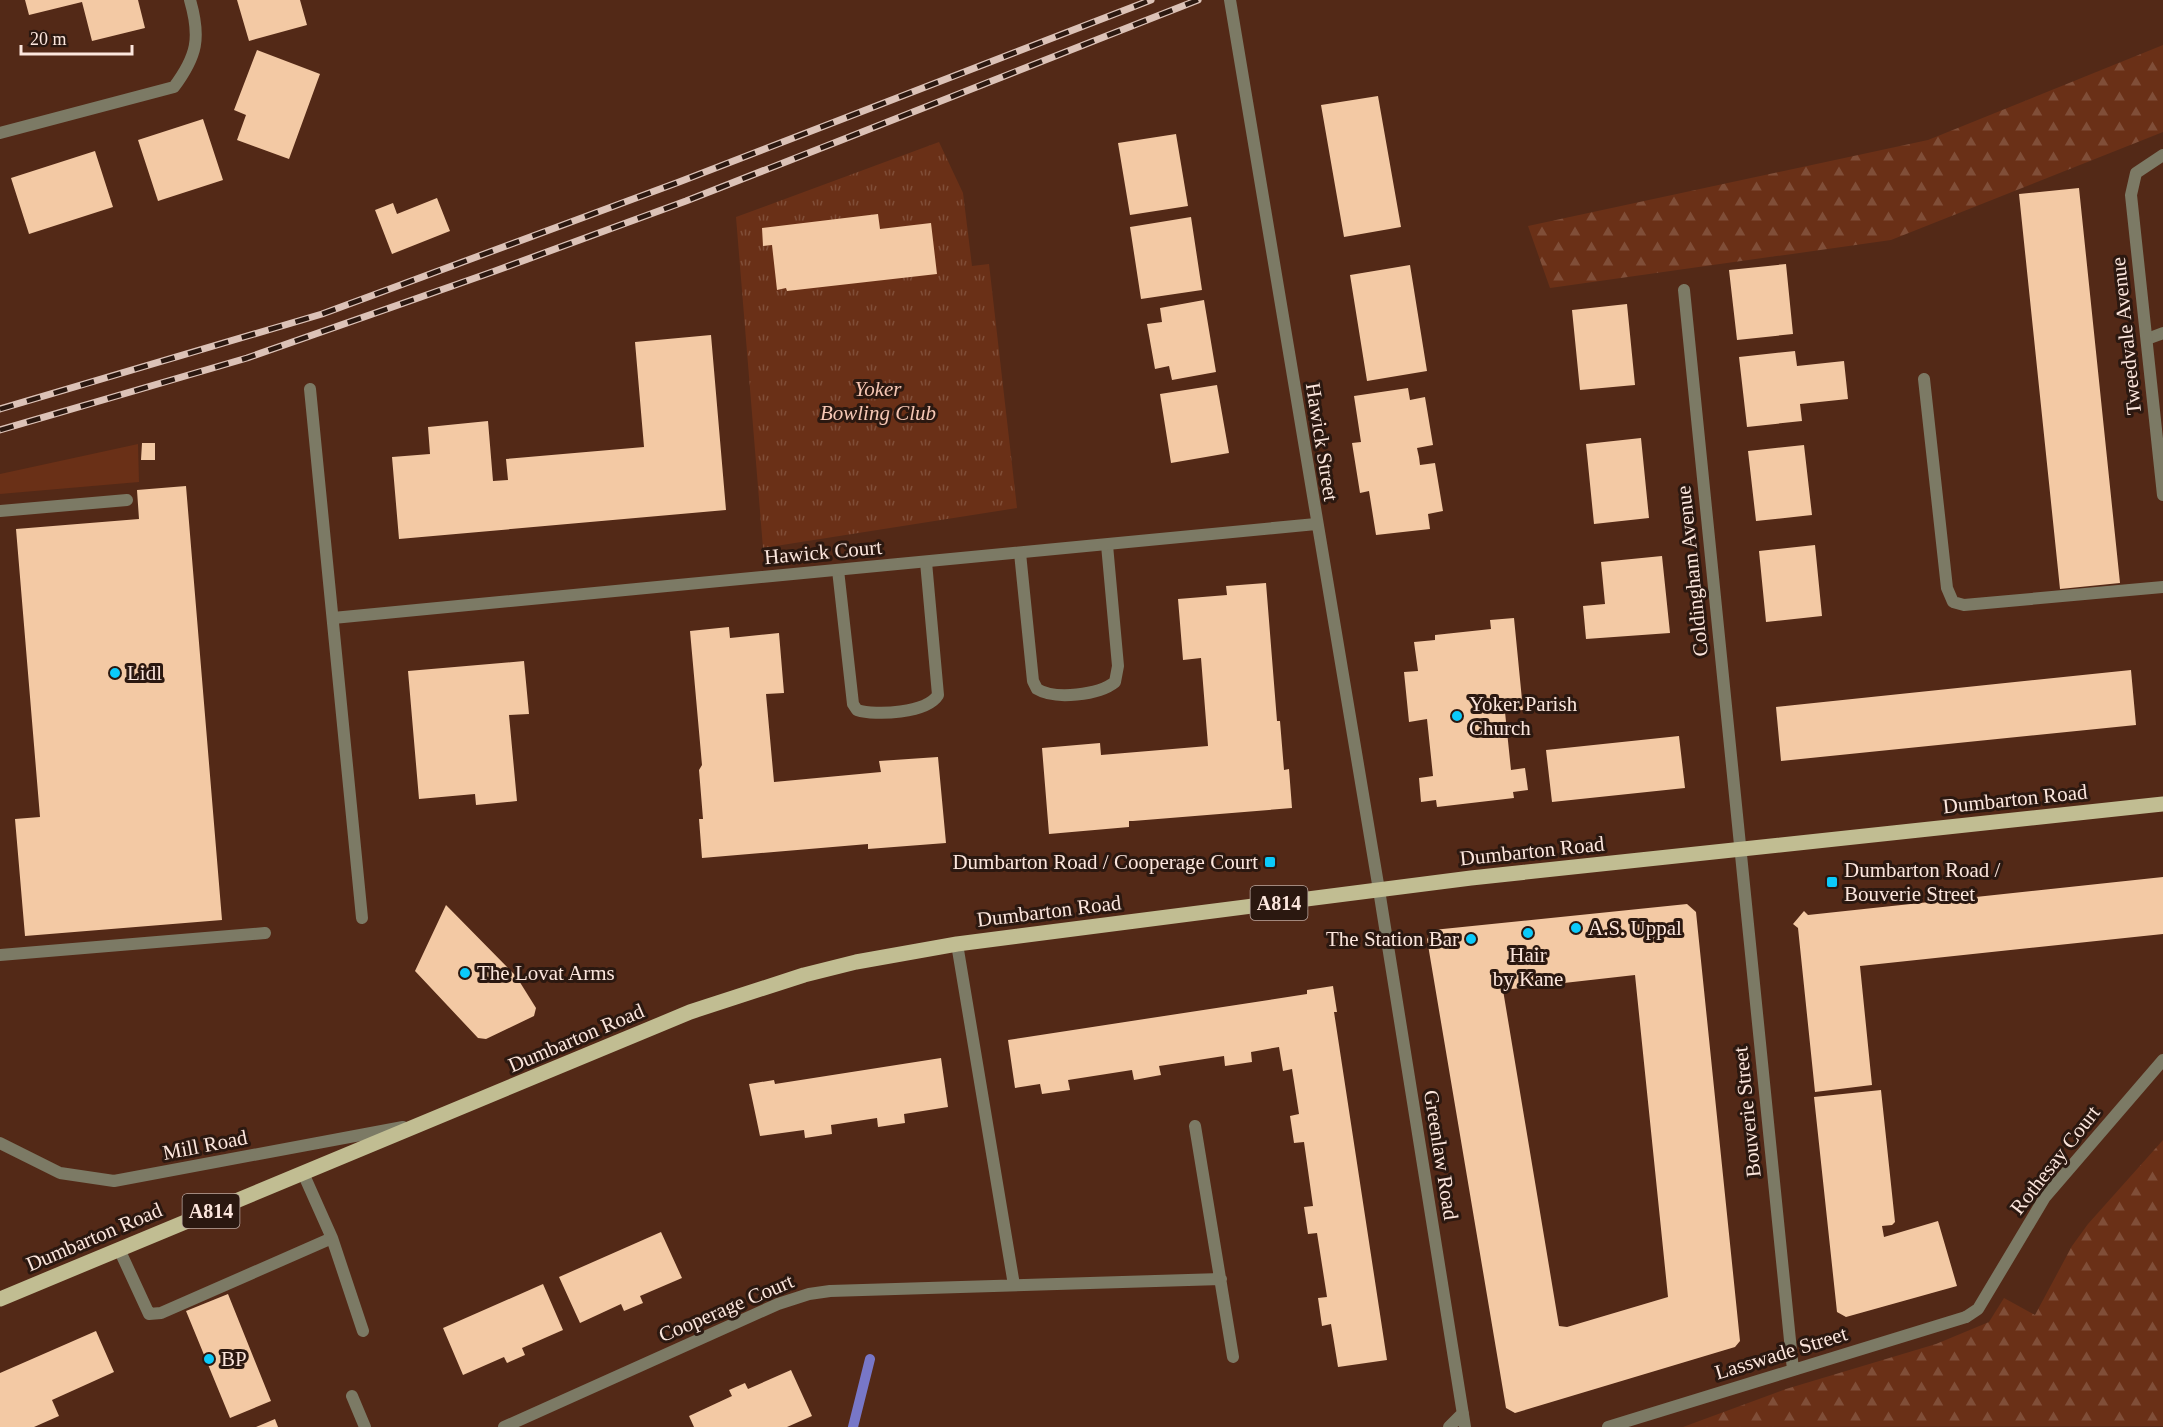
<svg xmlns="http://www.w3.org/2000/svg" width="2163" height="1427" font-family="'Times New Roman',serif">
	<style>
		.grass { fill: #6a3017 }
		.forest { fill: url(#forest-firs) }
		.park { fill: url(#park-tufts) }
		.lines { fill: none; stroke-linecap: round; stroke-linejoin: round }
		.stream { stroke: #7877c7; stroke-width: 10 }
		.building { fill: #f3c9a4; fill-rule: evenodd }
		.service { stroke: #7c7a65; stroke-width: 12 }
		.minor { stroke: #7c7a65; stroke-width: 12 }
		.primary { stroke: #c1bd92; stroke-width: 15 }
		.rail-casing { stroke: #dcc2b7; stroke-width: 7 }
		.rail { stroke: #2b1810; stroke-width: 4.5; stroke-dasharray: 14; stroke-linecap: butt }
		.poi-dot { fill: #0bcafa; stroke: #2b1810; stroke-width: 2 }
		.labels { text-anchor: middle; dominant-baseline: central; stroke-width: 6; stroke-linejoin: round; paint-order: stroke }
		.shield { fill: #2b1810; stroke: #bda8a0; stroke-width: 1.5 }
		.shield-label { font-size: 20px; font-weight: bold; fill: #fce6dd }
		.street-label { font-size: 21px; fill: #fce6dd; stroke: #2b1810 }
		.park-label { font-size: 21px; font-style: italic; fill: #f6c7b4; stroke: #2b1810 }
		.poi-label { font-size: 21px; fill: #fce6dd; stroke: #2b1810; text-anchor: start }
	</style>
	<defs>
		<pattern id="forest-firs" width="22" height="20" patternUnits="userSpaceOnUse" patternTransform="scale(1.5)"><rect width="22" height="20" fill="#6a3017"/><path d="M5 1l3.5 6h-7zM16 11l3.5 6h-7z" fill="#804e38"/></pattern>
		<pattern id="park-tufts" width="24" height="20" patternUnits="userSpaceOnUse" patternTransform="scale(1.5)"><rect width="24" height="20" fill="#6a3017"/><path d="M3 7l-1-3M5 7V3M7 7l1-3M15 17l-1-3M17 17v-4M19 17l1-3" fill="none" stroke="#804e38"/></pattern>
	</defs>
	<rect width="100%" height="100%" fill="#532917"/>
	<path class="grass" d="M138,444l1,38 -139,12v-20z"/>
	<path class="forest" d="M2163,45v87l-272,108 -341,48 -22,-62 400,-86z
		M2163,1140v286l-480,1 103,-38 150,-45 53,-22 15,-24 31,17 37,-69 16,-22z"/>
	<path class="park" d="M939,142l24,51 9,73 17,-2 28,244 -254,40 -27,-331z"/>
	<g class="lines">
		<path class="stream" d="M853,1427l17,-68"/>
	</g>
	<path class="building" d="M25,0h113l7,28 -53,13 -10,-39 -53,13z
		M237,0h63l7,25 -58,16z
		M257,50l63,24 -31,85 -52,-19 9,-25 -12,-5z
		M1378,96l23,131 -57,10 -23,-132z
		M203,119l20,61 -65,21 -20,-61z
		M1176,134l12,72 -58,9 -12,-72z
		M95,151l18,56 -84,27 -18,-56z
		M2079,188l41,395 -60,6 -41,-395z
		M437,198l13,33 -58,23 -17,-44 18,-7 4,11z
		M878,214l2,15 51,-6 6,51 -150,17 -1,-3 -9,2 -5,-45 -9,1 -1,-18z
		M1191,217l11,73 -61,9 -11,-72z
		M1786,264l7,70 -56,6 -8,-70z
		M1410,265l17,106 -60,10 -17,-106z
		M1204,300l12,72 -44,8 -3,-14 -14,3 -8,-45 15,-2 -2,-14z
		M1627,304l8,81 -55,5 -8,-80z
		M711,335l15,175 -327,29 -7,-82 38,-3 -2,-27 60,-6 5,60 15,-1 -2,-21 138,-12 -9,-105z
		M1795,351l2,15 47,-5 4,38 -48,5 2,17 -55,6 -8,-70z
		M1217,385l12,68 -58,10 -11,-69z
		M1408,388l2,12 15,-3 8,48 -16,3 2,9 1,8 15,-2 8,48 -15,3 2,15 -54,6 -7,-44 -9,2 -8,-50 9,-1 -7,-46z
		M1641,438l8,80 -55,6 -8,-80z
		M142,443h13v17h-14z
		M1804,445l8,70 -56,6 -8,-70z
		M186,486l36,434 -197,16 -10,-117 25,-2 -24,-288 123,-10 -2,-29z
		M1815,545l7,71 -56,6 -7,-71z
		M1662,556l8,77 -84,6 -3,-33 22,-2 -4,-42z
		M1266,583l11,138h3l4,49 5,-1 3,39 -159,13h-4v6l-80,7 -7,-86 58,-5 1,12 107,-9 -7,-88 -18,2 -5,-61 49,-4 -1,-9z
		M1514,618l9,92 -18,2 6,58 14,-2 3,22 -15,2 1,6 -77,9 -1,-7 -15,2 -2,-24 14,-2 -6,-57 -18,3 -5,-50 14,-1 -4,-29 21,-2v-5l56,-6 -1,-9z
		M729,627l1,11 49,-5 5,60 -18,1 8,88 107,-10 -2,-11 59,-4 8,86 -78,6v-5l-166,14 -3,-39h4l-4,-49 3,-5 -12,-134z
		M524,661l5,53 -20,1 8,86 -41,4 -1,-11 -56,5 -11,-128z
		M2131,670l5,55 -355,36 -5,-54z
		M1679,736l6,52 -133,14 -6,-52z
		M2163,877v57l-303,32 12,119 -57,7 -17,-164 -5,-4 11,-13 4,4z
		M1687,904l9,8 44,429 -5,6 -220,66 -9,-5 -79,-469 6,-9zM1635,975l33,322 -101,30 -8,-1 -56,-336z
		M446,905l70,71 20,32 -2,8 -48,23 -8,-1 -63,-67z
		M1333,986l4,26h-3l53,348 -49,7 -7,-43 -9,2 -4,-28 9,-1 -10,-64 -9,1 -4,-27 9,-1 -9,-64 -10,1 -4,-27 9,-2 -7,-45 -9,2 -4,-24 -28,5 1,10 -27,4 -1,-10 -65,10 2,9 -27,5 -2,-10 -64,10 2,10 -28,4 -2,-10 -25,4 -7,-48 299,-46v-4z
		M941,1058l7,49 -44,7 1,9 -27,4 -1,-9 -46,7 1,9 -27,4 -1,-8 -44,6 -11,-52 25,-4 1,4z
		M1881,1090l14,132 -3,3 -10,1 2,11 54,-16 19,65 -111,31 -9,-5 -23,-215z
		M661,1232l21,46 -42,18 3,7 -19,8 -3,-7 -41,19 -21,-46z
		M543,1284l20,46 -41,18 3,7 -18,8 -3,-6 -41,18 -20,-47z
		M228,1294l43,107 -41,17 -44,-107z
		M96,1331l18,41 -62,28 7,16 -25,11h-34v-54z
		M791,1370l21,46 -25,11h-93l-5,-11 43,-20 -3,-6 16,-7 3,6z
		M275,1419l3,8h-22z"/>
	<g class="lines">
		<path class="service" d="M2147,339l16,-6
			M1924,379l23,209 6,14 11,3 199,-18
			M0,511l127,-11
			M1020,553l13,128 4,8c18,11 62,6 78,-7l3,-16 -11,-121
			M838,570l15,134 4,6c19,6 70,3 81,-15l-12,-133
			M0,955l265,-22
			M303,1173l29,65 31,93
			M119,1249l30,65 12,-1 171,-75
			M1966,1317l12,-8 67,-112 118,-137"/>
		<path class="minor" d="M1230,0l149,890 86,537
			M0,133l174,-46c23,-31 27,-49 16,-87
			M2163,155l-27,18 -5,22 32,300
			M1684,290l109,1080
			M310,389l52,529
			M333,618l983,-94
			M957,944l57,341
			M1195,1126l38,231
			M0,1143l60,30 54,8 289,-54
			M352,1396l13,31
			M504,1427l274,-123 31,-10 21,-3 391,-12
			M1449,1427l14,-14
			M1608,1427l358,-110"/>
		<path class="primary" d="M0,1299l690,-287 114,-37 52,-13 101,-18 514,-66 692,-74"/>
		<defs>
			<path id="rail" d="M0,409l322,-95 357,-132 472,-182
				M0,430l247,-72 248,-87 191,-70 512,-201"/>
		</defs>
		<use href="#rail" class="rail-casing"/>
		<use href="#rail" class="rail"/>
	</g>
	<g class="poi-dot">
		<circle cx="115" cy="673" r="6"/>
		<circle cx="1457" cy="716" r="6"/>
		<rect x="1264" y="856" width="12" height="12" rx="3"/>
		<rect x="1826" y="876" width="12" height="12" rx="3"/>
		<circle cx="1576" cy="928" r="6"/>
		<circle cx="1528" cy="933" r="6"/>
		<circle cx="1471" cy="939" r="6"/>
		<circle cx="465" cy="973" r="6"/>
		<circle cx="209" cy="1359" r="6"/>
	</g>
	<g class="labels">
		<g class="shield">
			<rect x="1250.5" y="886" width="57" height="34" rx="4.5"/>
			<rect x="182.5" y="1194" width="57" height="34" rx="4.5"/>
		</g>
		<g class="shield-label">
			<text x="1279" y="903">A814</text>
			<text x="211" y="1211">A814</text>
		</g>
		<g class="street-label">
			<text transform="translate(2126 336) rotate(-96)">Tweedvale Avenue</text>
			<text transform="translate(1322 442) rotate(81)">Hawick Street</text>
			<text transform="translate(823 552) rotate(-5)">Hawick Court</text>
			<text transform="translate(1692 571) rotate(-96)">Coldingham Avenue</text>
			<text transform="translate(2015 799) rotate(-6)">Dumbarton Road</text>
			<text transform="translate(1532 851) rotate(-6)">Dumbarton Road</text>
			<text transform="translate(1049 911) rotate(-7)">Dumbarton Road</text>
			<text transform="translate(576 1038) rotate(-23)">Dumbarton Road</text>
			<text transform="translate(1747 1112) rotate(-96)">Bouverie Street</text>
			<text transform="translate(205 1145) rotate(-11)">Mill Road</text>
			<text transform="translate(1441 1155) rotate(81)">Greenlaw Road</text>
			<text transform="translate(2055 1160) rotate(-52)">Rothesay Court</text>
			<text transform="translate(94 1237) rotate(-23)">Dumbarton Road</text>
			<text transform="translate(726 1308) rotate(-23)">Cooperage Court</text>
			<text transform="translate(1781 1353) rotate(-17)">Lasswade Street</text>
		</g>
		<g class="park-label">
			<text x="878" y="389">Yoker<tspan x="878" dy="24">Bowling Club</tspan></text>
		</g>
		<g class="poi-label">
			<text x="127" y="673">Lidl</text>
			<text x="1469" y="704">Yoker Parish<tspan x="1469" dy="24">Church</tspan></text>
			<text x="1258" y="862" text-anchor="end">Dumbarton Road / Cooperage Court</text>
			<text x="1844" y="870">Dumbarton Road /<tspan x="1844" dy="24">Bouverie Street</tspan></text>
			<text x="1588" y="928">A.S. Uppal</text>
			<text x="1459" y="939" text-anchor="end">The Station Bar</text>
			<text x="1528" y="955" text-anchor="middle">Hair<tspan x="1528" dy="24">by Kane</tspan></text>
			<text x="477" y="973">The Lovat Arms</text>
			<text x="221" y="1359">BP</text>
		</g>
	</g>
	<path d="M21 45v9h111v-9" fill="none" stroke="#fce6dd" stroke-width="3"/>
	<text x="30" y="45" font-size="18" fill="#fce6dd" stroke="#2b1810" stroke-width="4.5" paint-order="stroke">20 m</text>
</svg>
